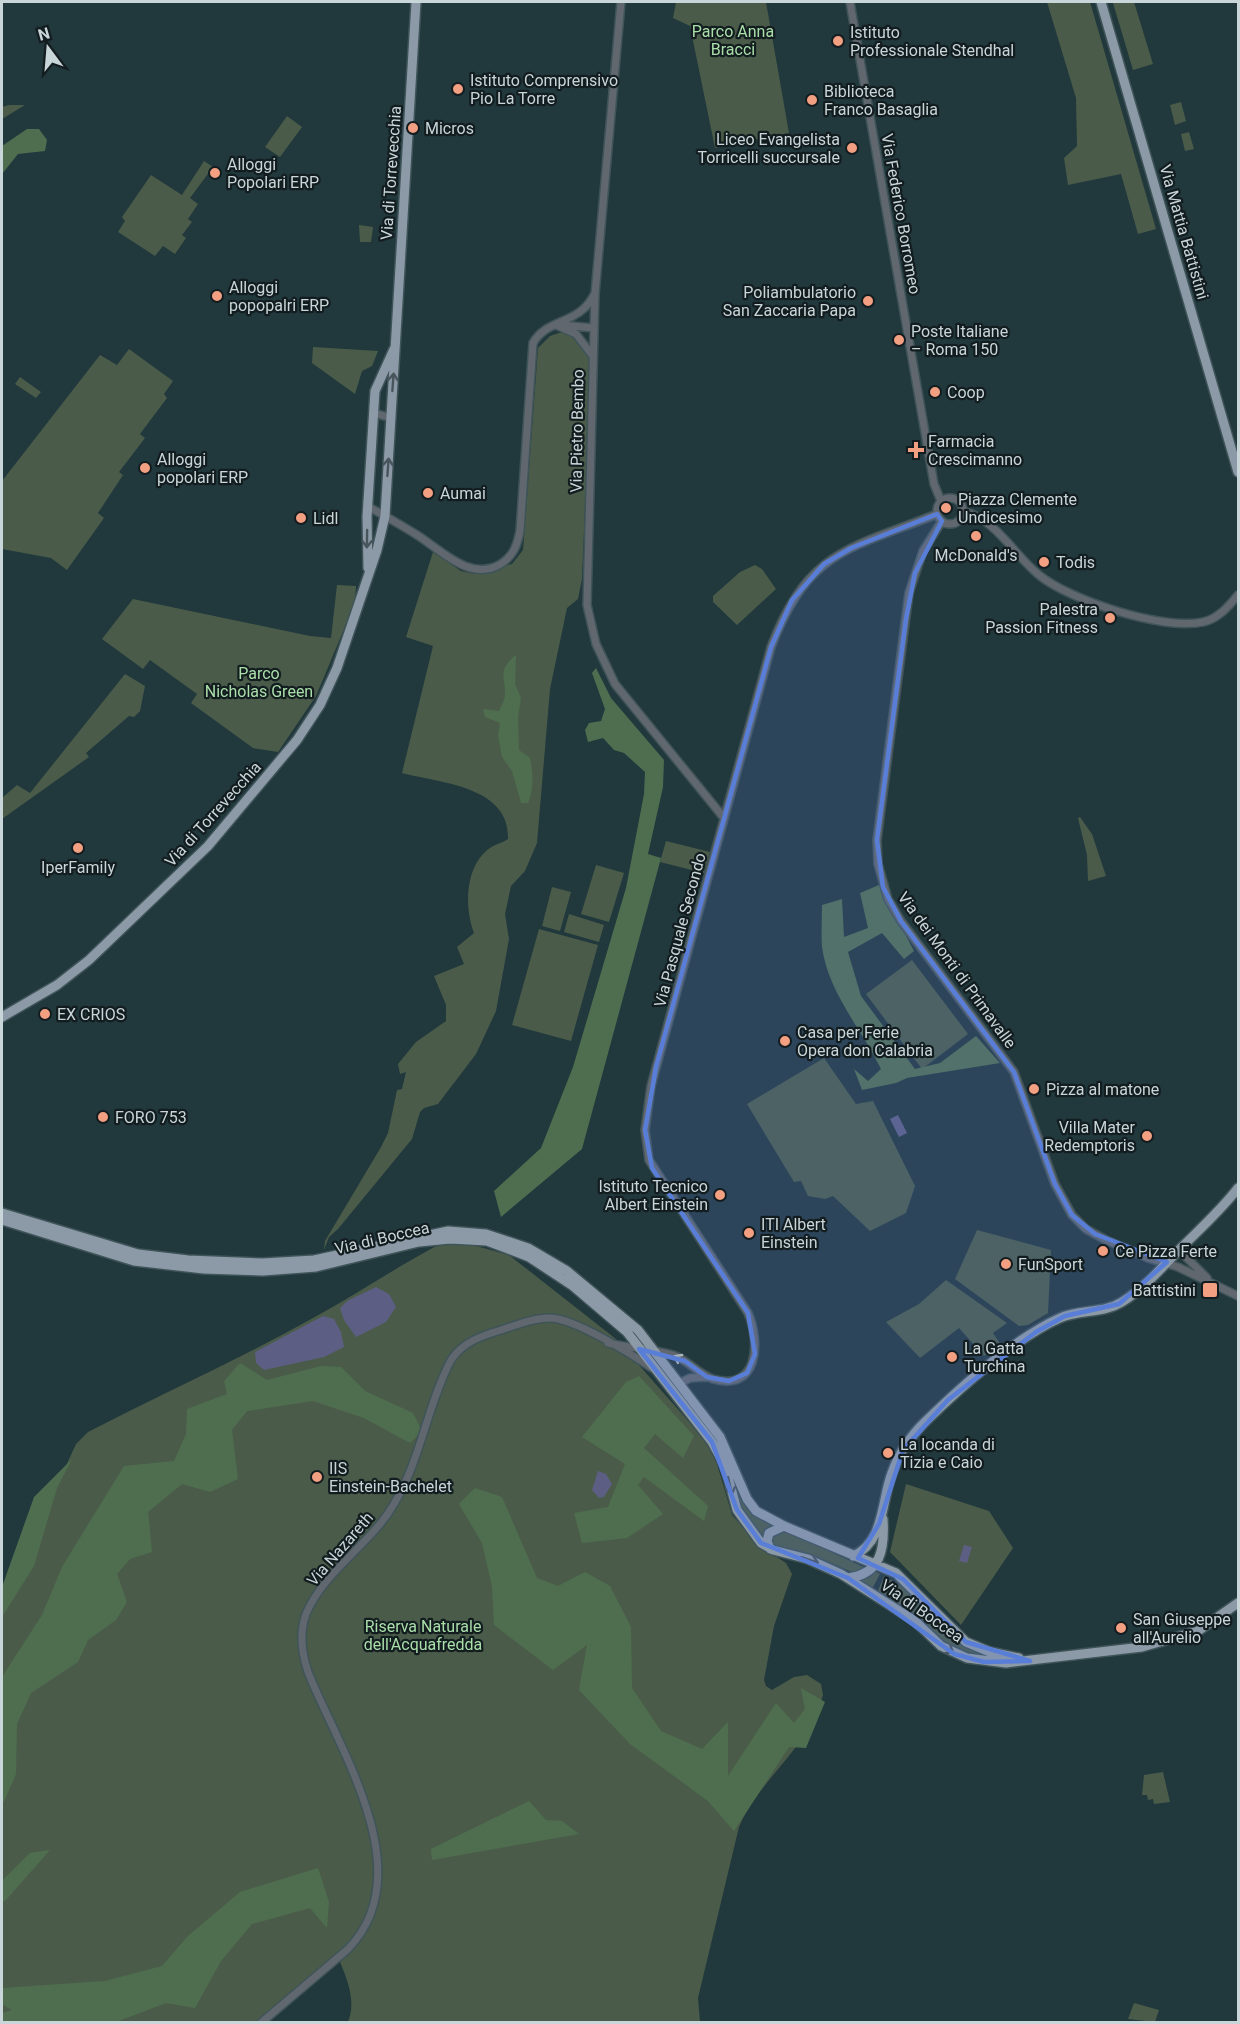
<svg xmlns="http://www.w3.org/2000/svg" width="1240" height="2024" font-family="Roboto,sans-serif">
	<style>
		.green { fill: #4a5c49 }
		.forest { fill: #4f6e4f }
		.water { fill: #5d5e83 }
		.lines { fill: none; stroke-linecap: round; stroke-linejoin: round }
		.minor-casing { stroke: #3f5459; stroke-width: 10 }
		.major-casing { stroke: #3f5459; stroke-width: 12 }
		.minor { stroke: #61676e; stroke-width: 7 }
		.major { stroke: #8c9aa7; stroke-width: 9 }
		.oneway { stroke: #49555d }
		.oneway2 { stroke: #a9b5b9 }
		.marked { fill: #597ed8; fill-opacity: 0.2; stroke: #597ed8; stroke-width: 4.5; stroke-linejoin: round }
		.poi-dot { fill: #f39f82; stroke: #131d20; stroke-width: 2 }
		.labels { text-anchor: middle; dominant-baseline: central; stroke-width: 4.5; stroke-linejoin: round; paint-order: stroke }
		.park-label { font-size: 16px; fill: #abdfaa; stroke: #131d20 }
		.poi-label { font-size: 16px; fill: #c8d6d9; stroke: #131d20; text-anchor: start }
		.street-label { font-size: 16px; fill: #c8d6d9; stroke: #131d20 }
	</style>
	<rect width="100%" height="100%" fill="#21383d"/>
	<path class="green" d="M676,2h90l23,131 -74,15 -25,-122 -17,-8z
		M1047,2h43l66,227 -18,5 -17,-60 -53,11 -4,-27 13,-12 -1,-48z
		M1118,2h16l19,62 -20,6 -20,-67z
		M1181,102l5,19 -11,4 -5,-20z
		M9,105h16l-23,14v-12z
		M287,116l15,11 -22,30 -15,-10z
		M1189,132l5,17 -9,2 -4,-17z
		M204,161l9,6 -23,31 8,6 -10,15 4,3 -10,13 4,3 -11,16 -12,-8 -8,10 -37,-24 7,-11 -3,-4 29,-42 31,20z
		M359,225l14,2 -2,15h-11z
		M562,332c15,2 20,14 29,26l-9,221 -4,20 -11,9 -17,81 -13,154 -12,28 -14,15 -6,28 4,25 -13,72 -20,43 -38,50 -14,4 -4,4 -8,27 -74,90 -9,8 -5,13 1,-9 56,-94 7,-14 9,-43 5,-1 4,-17 -6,2 -2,-10 18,-22 30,-21v-16l-12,-29 30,-12 -7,-17 17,-14c-10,-25 -9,-68 16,-85 5,-4 13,-5 18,-9 2,-53 -68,-56 -106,-66l31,-127 -27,-9 27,-85 28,19 14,3 37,-10 11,-14 15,-202 12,-12z
		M313,347l65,4 -6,15 -10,5 -7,23 -43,-31z
		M129,349l44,32 -9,13 3,4 -27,36 5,4 -26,34 4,3 -25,38 6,5 -37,52 -16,-12 -49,-9v-68l98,-126 17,10z
		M20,377l21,15 -5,6 -21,-14z
		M755,565l7,4 14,20 -39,36 -24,-23v-6l27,-24z
		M337,585l19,1 -1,17 -39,93 -38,56 -25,-4 -62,-45 6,-9 -47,-34 -7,9 -41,-30 31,-40 177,37 21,2z
		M125,674l20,12 -5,25 -6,6 -5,-1 -43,37 3,4 -87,62v-21l15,-13 13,8z
		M1080,817l12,17 14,42 -18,5 -1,-26 -9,-37z
		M666,841l44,11 -6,21 -44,-11z
		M596,865l28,8 -15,49 -28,-8z
		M552,887l19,5 -11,39 -18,-5z
		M569,914l35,11 -5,17 -35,-10z
		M539,929l59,16 -27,96 -59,-16z
		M912,960l56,74 -46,35 -56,-75z
		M824,1058l32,46 17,-3 42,85 -9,27 -36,18 -37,-35 -8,3 -17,-3 -7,-15 -7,1 -47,-78z
		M977,1230l74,20 -3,63 -20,12 -9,1 -64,-47z
		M440,1244h29l40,11 107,84 89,101 12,24 15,51 29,32 25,16 6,11 -18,52 -10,54 2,6 6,4 22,-13 13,-2 14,9 2,11c-14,53 -63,83 -84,132l-41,171 2,24h-352c9,-22 -2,-46 -11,-67l-79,67h-256v-416l74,-162 12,-12c75,-39 152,-73 225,-114 43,-23 83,-51 127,-74z
		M946,1280l61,43 -14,10 8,12 -17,11 -25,-28 -39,30 -34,-36 33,-18z
		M736,1484l17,29 22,13 -11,14 -21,-26z
		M906,1484l83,27 24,37 -52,77 -71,-73z
		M780,1531h5l83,38 -14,4 -41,-18 -42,-10 1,-10z
		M875,1571l5,3 -8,15 -15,-9 13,-3z
		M884,1576l24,13 52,55 35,16c-48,-4 -82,-39 -118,-67z
		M1163,1772l7,30 -16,2 -1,-5 -5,1 -1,-5h-5l2,-20z
		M1134,2003l25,7 -4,12 -27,-3z"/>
	<path class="forest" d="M27,129h12l8,11 -2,11 -27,3 -16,20v-28z
		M516,655l-1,29 6,14 -3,19 1,33 11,8c3,16 4,30 -2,45h-7l-9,-32 -10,-14 -4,-22 2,-12 -15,-6 -2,-8 16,2c2,-4 5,-10 6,-15 1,-19 -9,-25 11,-41z
		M596,668l15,30 53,62 -1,27 -15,67 13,4 -79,291 -81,68 -7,-26 47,-43 32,-81 53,-179 18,-94 1,-22 -21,-19 -10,-3 -11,-12 -15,4 -3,-12 4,-7 12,-2 4,-12 -13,-36z
		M879,885l35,66 -10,8 -22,-26 -34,19 13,44 54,73 25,-6 36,-27 24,27 -93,15 -11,5 -34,7 -8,-21 14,12 13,-12c-19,-39 -53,-77 -59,-122 -1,-13 0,-28 0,-42l20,-6 2,38 24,-9 -8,-35z
		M240,1363l27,17 54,-14 20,1 24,24 48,22 9,18 -12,12 -46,-25 -51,-17 -66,10 -15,19 6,49 -28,13 -28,-8 -34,28 4,40 -22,7 -13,15 10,28 -11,18 -28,20 -10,22 -47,31 -14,31 -1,50 -14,32v-129l40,-62 20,-48 62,-101 50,-5 12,-27 1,-25 40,-15 -3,-13z
		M639,1376l55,60 -11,22 -28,-24 -11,14 64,58 -4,15 -60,-44 -6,8 25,29 -36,24 -45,5 -8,-30 34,-6 17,-43 -43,-27 44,-55z
		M72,1459l-15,29 -23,78 -32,51v-30l32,-90z
		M475,1488l27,9 35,81 21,8 27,-14 25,14 21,41 1,61 29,43 41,18 26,-27v54l48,-73 18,20 11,-14 -4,-21 24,14 -19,46 -17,-1 -55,84 -26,-30 -78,-57 -51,-54 8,-45 -34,25 -59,-45 -2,-39 -10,-43 -23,-39z
		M529,1801l17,19 16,1 17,13 -147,26 -1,-11z
		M50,1850l-45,51h-3v-20l28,-28z
		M318,1868l11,34 -2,26 -17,-20 -58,16 -31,37 -26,47 -29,-5 -50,19h-114v-9l10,-3 -10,-6v-16l103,-7 57,-15 26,-30 52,-44z"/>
	<path class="water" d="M898,1115l9,18 -8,4 -9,-18z
		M376,1287l13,7 7,13 -10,15 -30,15 -12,-17 -4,-12 7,-7z
		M323,1316l11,3 7,13 3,15 -20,10 -60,13 -8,-7 -1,-11z
		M598,1471l8,3 6,10 -8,13 -5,1 -7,-8z
		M964,1545l8,2 -5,16 -8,-2z"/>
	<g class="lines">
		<defs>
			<path id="minor" d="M621,2l-26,292 -8,311 9,39 19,40 109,134
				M850,2l84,482 7,17
				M556,325l20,9 16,21
				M562,325l31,3
				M374,413l17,5
				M937 511a13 13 0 1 1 26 0a13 13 0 1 1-26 0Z
				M369,507c16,9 32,18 48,28 24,15 52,46 82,30 14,-8 18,-19 21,-34l13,-188c14,-25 46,-18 61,-48
				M963,511c33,8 51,44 76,64 30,25 125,56 164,47 15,-3 26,-16 35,-27
				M942,521l-19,30 -14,42 -32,247 1,24 10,35 13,22 113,151 41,112 17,31 14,14 20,11 42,18 30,9 60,29
				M1179,1250l28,28
				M608,1343c21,5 44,6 65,12 15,5 25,19 40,24 45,13 48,-36 35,-66l-99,-153 -4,-30 6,-44 120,-439c37,-97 78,-98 166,-133
				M678,1384l12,-6 17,-1
				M262,2022l86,-73c74,-76 -9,-199 -40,-277 -6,-18 -9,-39 -2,-58 18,-43 65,-70 88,-110 27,-45 33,-98 57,-144 12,-18 30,-24 50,-30 15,-5 32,-12 49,-12 24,0 81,36 102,50"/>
			<path id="major" d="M1101,2l137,470
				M368,568l-1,-51 8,-126 19,-42
				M2,1017l55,-32 32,-25 119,-114 89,-106 23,-35 17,-37 40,-118 8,-34 31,-514
				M2,1213l136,41 50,6 75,3 51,-3 134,-29 38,3 42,14 39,23 71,59 82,107 27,62 9,12 28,15 112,47 70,69 24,10 29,6
				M2,1220l132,41 70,8 59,2 53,-4 103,-25 31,-3 37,2 42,16 44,29 54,46 85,110 13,24 12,44 24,33 12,7 35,9 33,15 74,47 26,25 26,12 39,5 136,-16 56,-16 40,-28
				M770,1549l-3,-8 2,-8 15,-7
				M853,1556c32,-14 28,-55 39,-83 7,-20 19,-38 35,-53 34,-33 90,-83 133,-102 20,-9 43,-4 62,-16 23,-14 41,-36 60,-55 19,-19 40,-38 56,-59
				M848,1578c33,-4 37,-29 35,-59"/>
		</defs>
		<use href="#minor" class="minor-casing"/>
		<use href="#major" class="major-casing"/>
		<use href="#minor" class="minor"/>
		<use href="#major" class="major"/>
	</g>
	<defs><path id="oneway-shaft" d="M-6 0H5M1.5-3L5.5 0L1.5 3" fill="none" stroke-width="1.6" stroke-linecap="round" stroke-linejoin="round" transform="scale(1.5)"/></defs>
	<g class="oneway">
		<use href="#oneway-shaft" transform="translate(393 382) rotate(-86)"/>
		<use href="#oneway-shaft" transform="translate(388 467) rotate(-86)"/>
		<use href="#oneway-shaft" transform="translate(367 539) rotate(91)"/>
		<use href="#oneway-shaft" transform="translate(730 1486) rotate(78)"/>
		<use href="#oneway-shaft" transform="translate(810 1560) rotate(19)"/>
		<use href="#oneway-shaft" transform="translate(946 1648) rotate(32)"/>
	</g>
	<use class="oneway2" href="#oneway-shaft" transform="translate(682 1360) rotate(-152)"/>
	<path class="marked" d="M937,514l5,7 -27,52 -9,46 -29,221 6,47 18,34 113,151 41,112 17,31 23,19 72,28 -48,42 -54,12 -29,16 -88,68 -45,50 -24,74 -21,34 45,21 63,63 64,19 -46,1 -30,-8 -106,-76 -87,-35 -24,-33 -25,-68 -73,-93 46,12 22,16 22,4 18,-8 8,-19 -7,-41 -96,-145 -7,-38 11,-63 115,-420 21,-47 32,-36 27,-16z"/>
	<g class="poi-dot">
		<circle cx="838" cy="41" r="6"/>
		<circle cx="458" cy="89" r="6"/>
		<circle cx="812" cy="100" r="6"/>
		<circle cx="413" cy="128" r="6"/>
		<circle cx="852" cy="148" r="6"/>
		<circle cx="215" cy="173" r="6"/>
		<circle cx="217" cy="296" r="6"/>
		<circle cx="868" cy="301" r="6"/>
		<circle cx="899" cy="340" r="6"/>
		<circle cx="935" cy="392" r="6"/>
		<path d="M913 441h6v6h6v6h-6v6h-6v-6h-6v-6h6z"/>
		<circle cx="145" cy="468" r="6"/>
		<circle cx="428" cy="493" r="6"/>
		<circle cx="946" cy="508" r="6"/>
		<circle cx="301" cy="518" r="6"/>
		<circle cx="976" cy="536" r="6"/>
		<circle cx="1044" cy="562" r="6"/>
		<circle cx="1110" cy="618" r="6"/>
		<circle cx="78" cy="848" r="6"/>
		<circle cx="45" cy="1014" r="6"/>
		<circle cx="785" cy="1041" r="6"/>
		<circle cx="1034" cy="1089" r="6"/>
		<circle cx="103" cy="1117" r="6"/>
		<circle cx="1147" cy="1136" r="6"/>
		<circle cx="720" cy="1195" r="6"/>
		<circle cx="749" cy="1233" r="6"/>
		<circle cx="1103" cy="1251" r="6"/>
		<circle cx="1006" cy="1264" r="6"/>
		<rect x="1202" y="1282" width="16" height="16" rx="3"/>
		<circle cx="952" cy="1357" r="6"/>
		<circle cx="888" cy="1453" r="6"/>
		<circle cx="317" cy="1477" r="6"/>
		<circle cx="1121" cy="1628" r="6"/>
	</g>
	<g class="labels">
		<g class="park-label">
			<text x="733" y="31">Parco Anna<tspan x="733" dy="18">Bracci</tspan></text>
			<text x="259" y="673">Parco<tspan x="259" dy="18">Nicholas Green</tspan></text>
			<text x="423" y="1626">Riserva Naturale<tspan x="423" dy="18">dell'Acquafredda</tspan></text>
		</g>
		<g class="poi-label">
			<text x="850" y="32">Istituto<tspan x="850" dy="18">Professionale Stendhal</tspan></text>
			<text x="470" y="80">Istituto Comprensivo<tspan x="470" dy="18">Pio La Torre</tspan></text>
			<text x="824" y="91">Biblioteca<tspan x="824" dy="18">Franco Basaglia</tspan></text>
			<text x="425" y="128">Micros</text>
			<text x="840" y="139" text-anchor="end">Liceo Evangelista<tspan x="840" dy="18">Torricelli succursale</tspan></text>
			<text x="227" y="164">Alloggi<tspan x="227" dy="18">Popolari ERP</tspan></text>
			<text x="229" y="287">Alloggi<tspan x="229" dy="18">popopalri ERP</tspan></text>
			<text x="856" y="292" text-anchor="end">Poliambulatorio<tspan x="856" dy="18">San Zaccaria Papa</tspan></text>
			<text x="911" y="331">Poste Italiane<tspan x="911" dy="18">– Roma 150</tspan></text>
			<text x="947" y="392">Coop</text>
			<text x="928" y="441">Farmacia<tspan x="928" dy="18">Crescimanno</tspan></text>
			<text x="157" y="459">Alloggi<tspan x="157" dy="18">popolari ERP</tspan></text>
			<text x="440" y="493">Aumai</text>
			<text x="958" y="499">Piazza Clemente<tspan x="958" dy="18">Undicesimo</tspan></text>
			<text x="313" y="518">Lidl</text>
			<text x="976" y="555" text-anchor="middle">McDonald's</text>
			<text x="1056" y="562">Todis</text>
			<text x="1098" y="609" text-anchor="end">Palestra<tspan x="1098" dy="18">Passion Fitness</tspan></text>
			<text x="78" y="867" text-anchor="middle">IperFamily</text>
			<text x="57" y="1014">EX CRIOS</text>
			<text x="797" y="1032">Casa per Ferie<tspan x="797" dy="18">Opera don Calabria</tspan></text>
			<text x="1046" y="1089">Pizza al matone</text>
			<text x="115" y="1117">FORO 753</text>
			<text x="1135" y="1127" text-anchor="end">Villa Mater<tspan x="1135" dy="18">Redemptoris</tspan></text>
			<text x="708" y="1186" text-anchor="end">Istituto Tecnico<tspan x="708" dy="18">Albert Einstein</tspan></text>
			<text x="761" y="1224">ITI Albert<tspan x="761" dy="18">Einstein</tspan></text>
			<text x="1115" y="1251">Ce Pizza Ferte</text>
			<text x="1018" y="1264">FunSport</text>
			<text x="1196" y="1290" text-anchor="end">Battistini</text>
			<text x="964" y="1348">La Gatta<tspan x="964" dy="18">Turchina</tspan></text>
			<text x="900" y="1444">La locanda di<tspan x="900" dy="18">Tizia e Caio</tspan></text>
			<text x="329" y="1468">IIS<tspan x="329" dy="18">Einstein-Bachelet</tspan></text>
			<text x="1133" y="1619">San Giuseppe<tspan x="1133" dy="18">all'Aurelio</tspan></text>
		</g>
		<g class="street-label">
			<text transform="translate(391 173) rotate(-86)">Via di Torrevecchia</text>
			<text transform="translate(901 214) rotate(80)">Via Federico Borromeo</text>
			<text transform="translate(1184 232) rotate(74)">Via Mattia Battistini</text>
			<text transform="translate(577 431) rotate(-89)">Via Pietro Bembo</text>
			<text transform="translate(213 814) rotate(-48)">Via di Torrevecchia</text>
			<text transform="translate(680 930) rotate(-75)">Via Pasquale Secondo</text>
			<text transform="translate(957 970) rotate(54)">Via dei Monti di Primavalle</text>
			<text transform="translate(382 1238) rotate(-13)">Via di Boccea</text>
			<text transform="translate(340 1549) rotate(-49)">Via Nazareth</text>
			<text transform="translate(922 1611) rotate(35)">Via di Boccea</text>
		</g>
	</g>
	<rect width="1240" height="2024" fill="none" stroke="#c8d6d9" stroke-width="6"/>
	<g transform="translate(48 48) rotate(344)" stroke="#131d20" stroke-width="4.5" paint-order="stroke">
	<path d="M0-4.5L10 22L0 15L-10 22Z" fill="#c8d6d9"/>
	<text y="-9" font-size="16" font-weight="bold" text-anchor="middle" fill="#c8d6d9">N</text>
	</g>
</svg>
